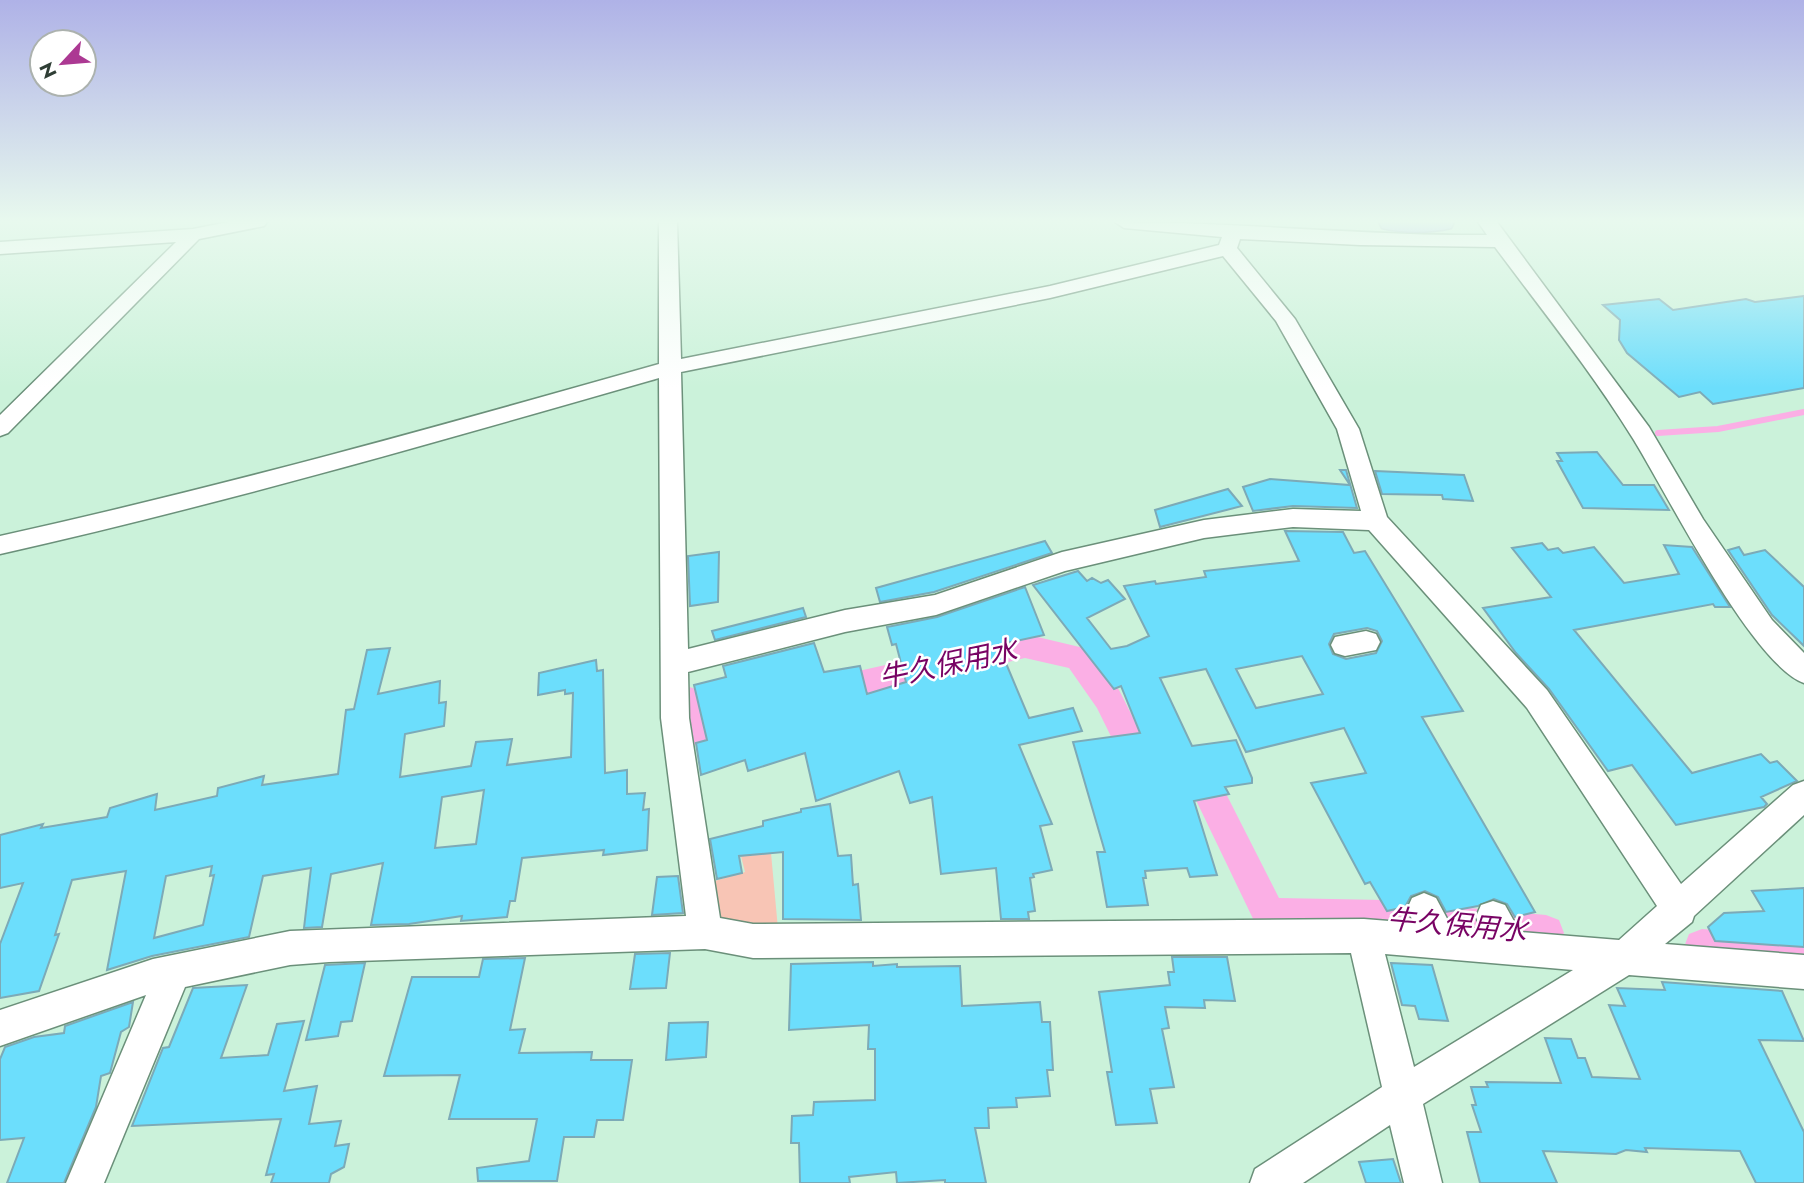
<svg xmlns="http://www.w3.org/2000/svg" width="1804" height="1183" font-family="Jost,'Noto Sans JP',sans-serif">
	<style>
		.green { fill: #f8c5b5 }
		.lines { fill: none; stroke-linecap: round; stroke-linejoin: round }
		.stream { stroke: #fbafe5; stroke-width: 6 }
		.canal { fill: #fbafe5; fill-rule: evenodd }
		.building { fill: #6cdefc; stroke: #7caab7; stroke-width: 2; fill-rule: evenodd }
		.minor-casing { stroke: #6b907a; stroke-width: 3 }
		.highway-casing { stroke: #737fb6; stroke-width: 3 }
		.minor { fill: #fff; fill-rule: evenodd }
		.highway { fill: #98a2fb; fill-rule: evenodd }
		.labels { text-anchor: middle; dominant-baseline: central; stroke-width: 5; stroke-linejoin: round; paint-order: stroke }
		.water-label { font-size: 28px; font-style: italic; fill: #780364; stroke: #fff }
	</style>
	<rect width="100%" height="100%" fill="#cbf2da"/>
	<path class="green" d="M771,853l7,76 -29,3 -37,-17 -4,-32 37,-11 -4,-16z"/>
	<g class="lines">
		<path class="stream" d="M1658,433l60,-4 86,-17"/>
		<path class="canal" d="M1025,634l63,15 31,41 35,69 5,10 -5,10 -11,4 -11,-4 -35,-71 -28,-40 -44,-10 -198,46 -11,-4 -4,-9 4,-9 11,-4z
			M687,686l11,4 4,9 2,19 38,-12 11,4 4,9 -4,9 -53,19 -22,-10c-7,-14 -9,-33 -2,-47z
			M1203,766l11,4 65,128 105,2 162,15 13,5 5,13 -5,13 -13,5 -162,-17 -115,-2 -12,-5 -63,-131 -19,-4 -5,-10 5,-10z
			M1702,929l102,8v36l-102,-8 -13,-5 -5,-13 5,-13z"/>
	</g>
	<path class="building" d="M1804,296v92l-91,16 -13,-12 -21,5 -52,-44 -8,-13 1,-20 -17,-15 56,-6 14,11 73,-11 9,3z
		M1597,452l26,33h31l15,25 -86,-2 -26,-47h5l-5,-8z
		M1340,470h6l11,38 -64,-2 -40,5 -10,-24 27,-8 80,6z
		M1375,471l89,4 9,26 -30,-2 -1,-4 -60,-1z
		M1228,489l14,17 -82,21 -5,-17z
		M1285,531l58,1 11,21 11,-2 98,160 -41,6 113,195 -20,5 -8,-13 -13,-5 -16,7 -32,6 -8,-15 -13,-6 -14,5 -6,11 -18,4 -17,-29 -5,2 -54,-101 55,-10 -22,-45 -98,24 -40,-83 -46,9 32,68 44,-6 16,38v5l-27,4 4,7 -35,7 23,74 -27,2 -3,-9 -42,3 1,7h-3l5,27 -41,2 -10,-55h8l-32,-110 67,-9 -19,-47 -7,3 -81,-104 45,-14 9,10 5,-3 9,5 7,-3 17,19 -38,19 24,31 16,-3 22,-10 -25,-50 31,-5 1,3 50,-7 -2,-6 95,-10zM1367,628l10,3 5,10 -6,12 -30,6 -13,-5 -4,-10 5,-10zM1302,656l21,38 -67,14 -20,-39z
		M1045,541l7,12 -118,39 -54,10 -4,-14z
		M1542,543l6,7 10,-2 5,5 31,-6 30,36 55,-9 -15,-29 28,2 38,60h-15l-2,-3 -139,26 118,143 69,-19 9,9 7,-2 20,20 -36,16 6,7 -3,3 -88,18 -44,-60 -24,6 -59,-82 -33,-36 -33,-45 68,-11 -39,-49z
		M1739,547l5,8 21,-5 39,37v59l-32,-31 -44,-65z
		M719,552l-1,50 -28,4 -2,-50z
		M1025,587l19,48 -42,9 1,4 -3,1 29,69 44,-10 9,23 -63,14 33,79 -12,2 12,44 -19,4 1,3 -4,1 5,33 -7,1 1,7h-28l-5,-51 -55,6 -9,-77 -22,6 -11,-32 -83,30 -11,-48 -57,18 -3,-11 -44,15 -5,-32 11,-3 -13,-55 32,-8 -3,-11 91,-23 10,29 36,-6 7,28 39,-12 -10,-38 -4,1 -5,-18 50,-10z
		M803,608l3,9 -91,23 -3,-9z
		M390,648l-12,46 62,-13 -1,22 7,-1 -2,24 -39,8 -5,43 71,-11 5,-24 36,-3 -5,26 64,-8 2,-64 -8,1v-4l-27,5 1,-22 57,-13 1,11 6,-1 2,103 22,-3v24l18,-1 -2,17 6,-1 -2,41 -44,5 1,-5 -82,8 -7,43h-5l-3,16 -46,4 1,-5 -53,8 -38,1 12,-62 -52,11 -9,53 -18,1 7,-60 -48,8 -14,61 -97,19 -45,14 19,-99 -54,9 -17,55 4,-1 -20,57 -39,7v-54l23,-61 -23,5v-53l43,-11 -2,4 66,-11 3,-9 47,-14 -2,16 62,-14 1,-8 46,-12 -2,9 76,-11 8,-64 8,-1 13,-59zM484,790l-8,54 -41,4 7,-51zM212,866l-2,10 4,-1 -11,50 -49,13 12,-62z
		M830,804l8,52 13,-1 2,30 5,-1 3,36 -78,-1v-67l-44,4 3,17 -25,6 -7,-40 53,-13v-5l38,-9v-3z
		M678,876l5,37 -31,2 5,-38z
		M1804,888v59l-89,-6 -7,-14 16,-14 40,-2 -12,-20z
		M670,953l-4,35 -36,1 5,-35z
		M1172,957h55l8,44 -31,-1 1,8 -40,-1 4,21 -7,1 12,58 -24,2 7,34 -41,2 -9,-53h5l-13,-80 71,-7 -2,-13h6z
		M525,958l-15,72 15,-1 -6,24 73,-1 -1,8h41l-9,60h-26l-3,17h-30l-7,44h-79l-1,-13 52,-7 8,-42h-88l11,-44 -76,1 28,-99h67l4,-18z
		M873,962v4l24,-2v3l63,-1 2,40 78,-4 2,20h8l3,48h-6l3,26 -34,2 1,9 -29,1 1,20h-14l11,55h-41v-3l-48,3 -1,-11 -47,5 1,6h-50l-1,-40h-8l1,-27 21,-1 1,-13 61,-2v-51h-7l1,-24 -80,5 2,-66z
		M365,963l-13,58 -11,1 -3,14 -32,4 19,-75z
		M1391,963l41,2 16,56 -29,-2 -4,-13 -13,-1z
		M1662,982l120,9 22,50 -45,-1 45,92v51h-48l-16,-32 -95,-3 2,4 -21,-2 -10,4 -73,-3 14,32h-77l-13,-51h14l-9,-27h4l-5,-18h17l-2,-5 75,1 -16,-45 26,1 7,19h7l7,19 48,2 -31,-74 16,1 -8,-18 48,2z
		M247,985l-26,73 47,-3 9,-31 27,-3 -20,70 33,-5 -8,38 32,-3 -6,25 14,-2 -5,23 -13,7 -2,9h-58l3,-9 -8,1 15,-56 -149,7 31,-78 6,-1 24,-59z
		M133,1002l-4,25 -8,5 -11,41 -9,3 -5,31 -32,76h-57l17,-45 -24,2v-81l5,-12 29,-10 30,-4 1,-7z
		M708,1022l-2,35 -40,3 3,-37z
		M1393,1159l8,24h-35l-7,-21z"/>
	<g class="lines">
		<defs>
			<path id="minor" d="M228,222h39l-3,4 -65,13 -191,194 -8,3v-21l176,-173 -176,12v-12l193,-13z
				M659,222h18l4,137 369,-73 169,-41 3,-8 -98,-9 -9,-6c124,0 248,14 372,13l-9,-13h19l152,205 54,92 69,101 32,33v30c-53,-19 -139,-194 -172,-246 -41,-66 -91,-128 -137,-190l-135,-2 -120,-6 -3,9 58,71 64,110 28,88 160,173 134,194 112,-99 11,-4v34l-110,101 -2,6 -27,22 139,11v34l-175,-14 -206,129 19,79h-38l-14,-58 -87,58h-53l5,-14 127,-82 -31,-134 -598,5 -48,-9 -376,13 -39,3 -105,22 -81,196h-38l80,-188 -146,51v-36l153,-51 137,-28 396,-15 -25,-198 -2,-340c-219,63 -437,126 -659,176v-18c222,-49 440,-110 659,-172zM1223,256l53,65 61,108 24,82 -68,-2 -89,11 -142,32 -127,43 -90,15 -157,39 -7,-277 369,-74zM1293,527l76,3 158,178 130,198 -38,34 -99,-8 -15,-27 -12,-4 -12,4 -5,12 5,12 -30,-3 -15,-28 -12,-5 -12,5 -5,11 7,14 -50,-4 -611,5 -33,-6 -31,-200 -1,-46 157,-40 91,-17 129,-44 139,-33zM1385,954l188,16 -159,97z
				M1366,631l10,3 4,8 -4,8 -31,6 -10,-3 -4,-8 4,-8z"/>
			<path id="highway" d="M1379,222h75l-3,6c-21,5 -48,5 -69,0z"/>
		</defs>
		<use href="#minor" class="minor-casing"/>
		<use href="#highway" class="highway-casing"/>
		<use href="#minor" class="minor"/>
		<use href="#highway" class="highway"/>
	</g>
	<linearGradient id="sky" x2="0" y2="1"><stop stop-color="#afb2e7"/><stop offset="0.57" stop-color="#e8f9ee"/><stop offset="1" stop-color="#e8f9ee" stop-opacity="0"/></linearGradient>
	<rect width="1804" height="388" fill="url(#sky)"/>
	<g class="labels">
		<g class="water-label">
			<text transform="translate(948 664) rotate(-12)">牛久保用水</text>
			<text transform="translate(1457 925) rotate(5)">牛久保用水</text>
		</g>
	</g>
	<g transform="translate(63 63) rotate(244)"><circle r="33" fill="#ffffff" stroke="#acb2ae" stroke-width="2"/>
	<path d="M0-5L12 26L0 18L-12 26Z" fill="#ac3993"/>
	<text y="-10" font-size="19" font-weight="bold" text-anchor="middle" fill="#2f3e35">N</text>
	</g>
</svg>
